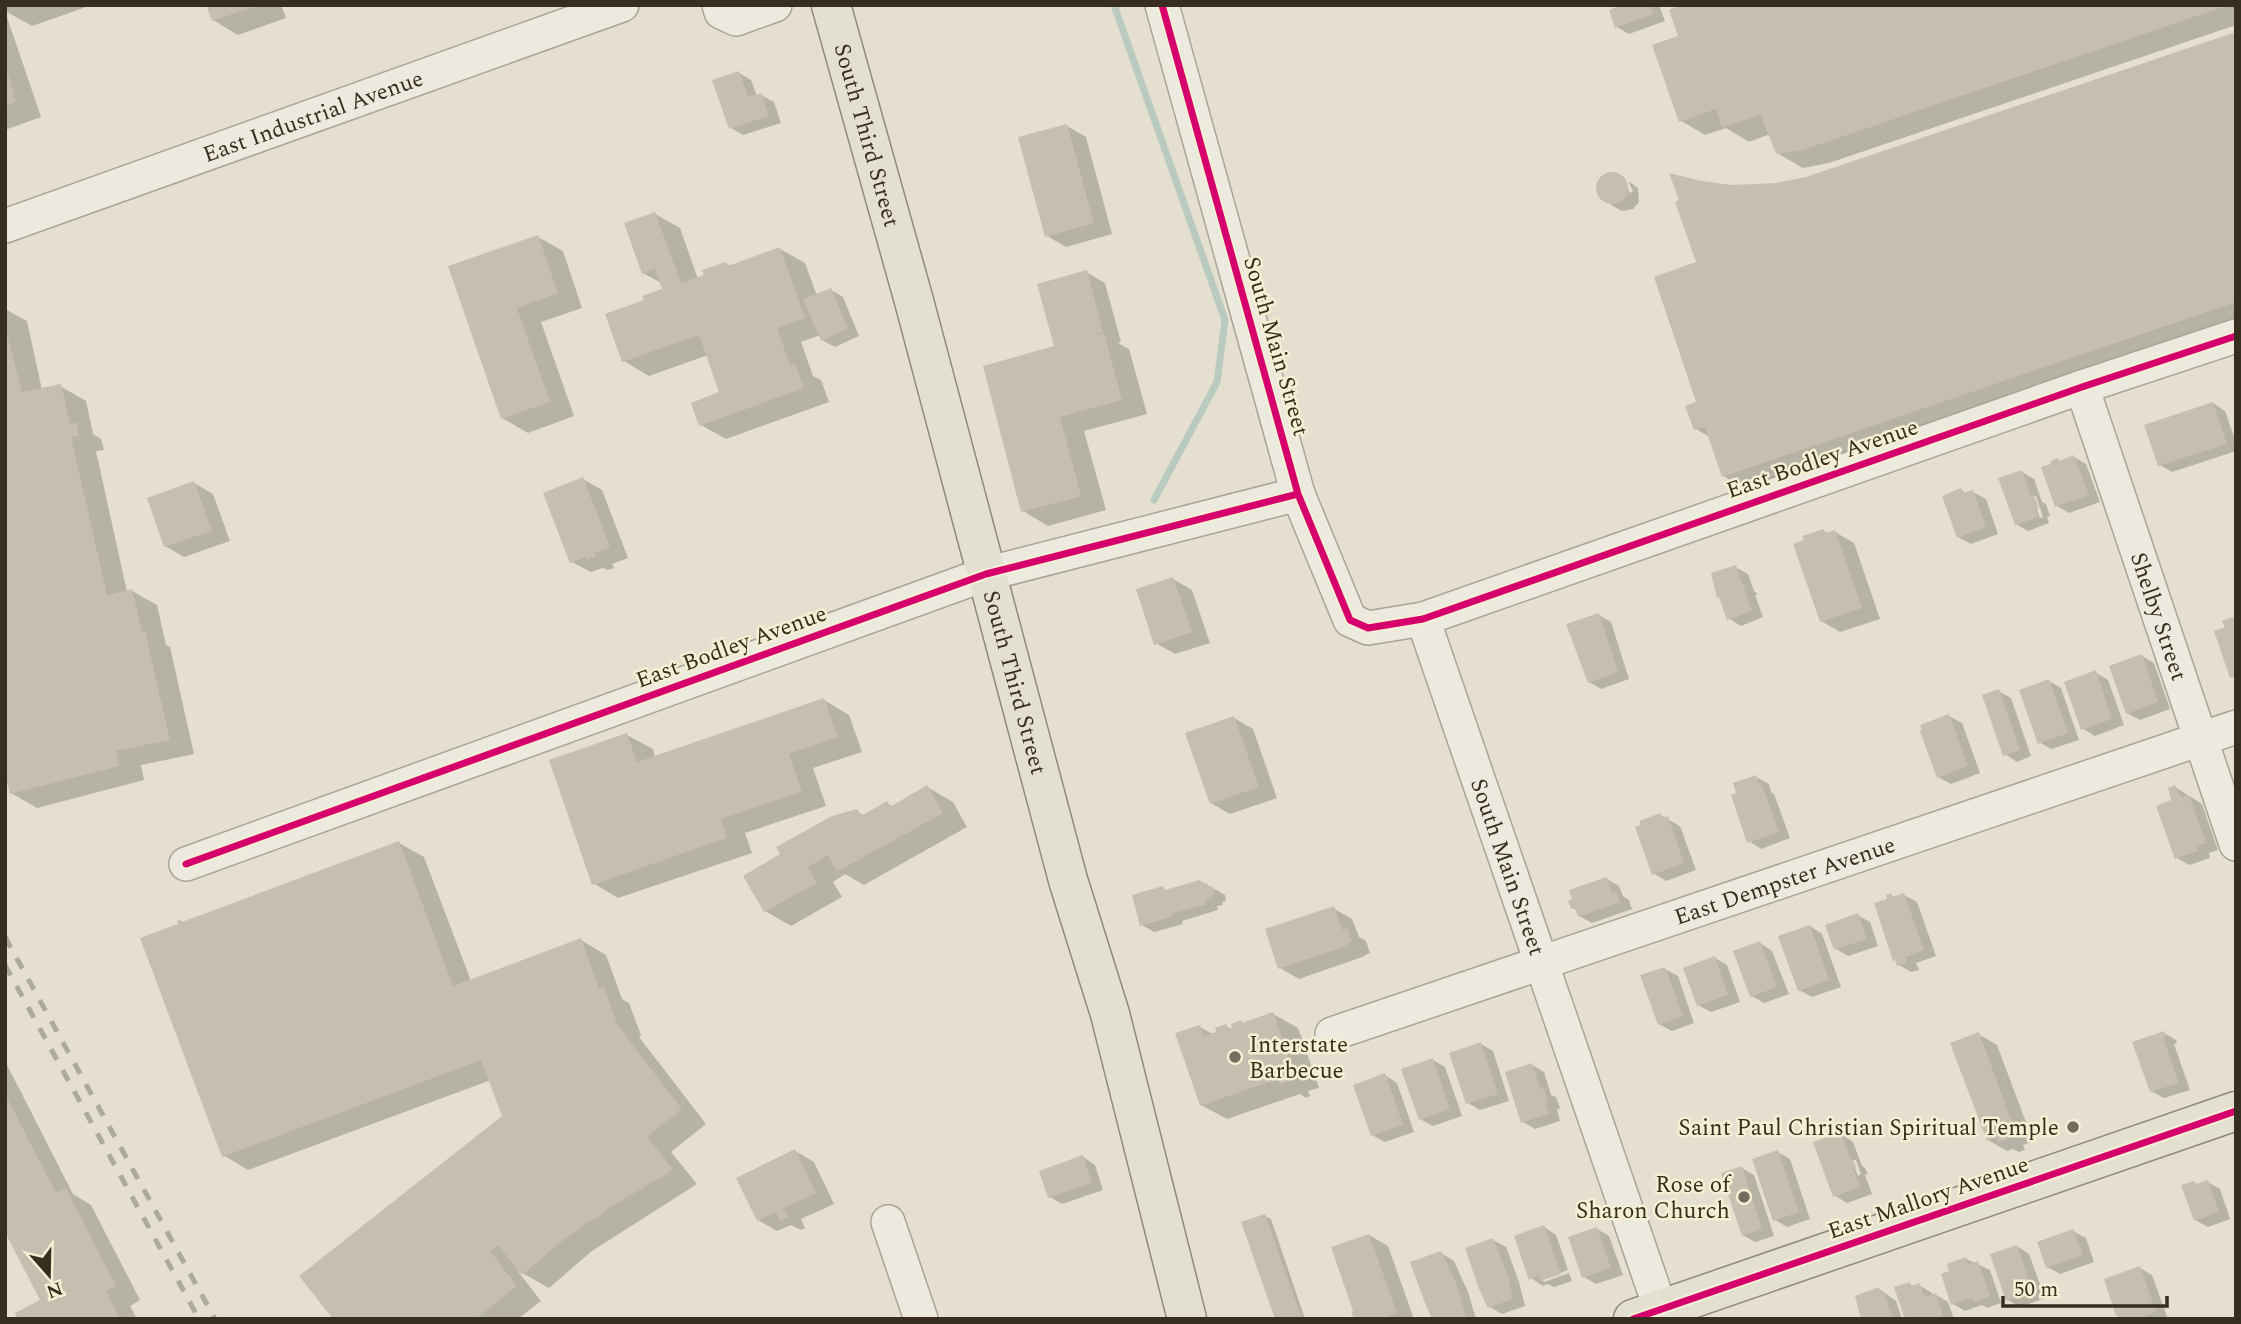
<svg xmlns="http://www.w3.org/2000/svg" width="2241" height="1324" viewBox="0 0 2241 1324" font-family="Spectral,serif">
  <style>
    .shadow { fill: #0003; fill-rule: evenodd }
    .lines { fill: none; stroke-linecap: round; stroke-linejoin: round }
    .stream { stroke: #b9cac1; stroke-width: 7 }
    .building { fill: #c8beaf }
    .minor-casing { stroke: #a9a497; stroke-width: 36 }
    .major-casing { stroke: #8f897e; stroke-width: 41 }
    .minor { stroke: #ece9df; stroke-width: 33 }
    .major { stroke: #e4e0d1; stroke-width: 38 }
    .rail { stroke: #aca99f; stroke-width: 5; stroke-dasharray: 12 12; stroke-linecap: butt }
    .cycleway-casing { stroke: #f5efd4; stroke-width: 11 }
    .cycleway { stroke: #d6006c; stroke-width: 7 }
    .poi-dot { fill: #746c5c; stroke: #f5efd4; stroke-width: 2.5 }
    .labels { text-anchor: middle; stroke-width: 5; stroke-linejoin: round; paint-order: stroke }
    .street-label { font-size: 23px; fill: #382e1f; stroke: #f5efd4 }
    .poi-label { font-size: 23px; fill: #382e1f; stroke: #f5efd4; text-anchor: end }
  </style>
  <rect width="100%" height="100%" fill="#e4dfce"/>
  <path class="shadow" d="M 5,5 L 92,5 L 32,26 L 5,11 Z
    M 202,5 L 281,5 L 286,18 L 238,35 L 213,20 L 209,7 Z
    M 1626,5 L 1659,5 L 1665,21 L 1629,34 L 1617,27 Z
    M 1683,5 L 2236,5 L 2236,25 L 1829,163 L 1803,168 L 1777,153 L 1770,134 L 1749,142 L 1726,128 L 1705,135 L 1680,120 L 1680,37 Z
    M 5,11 L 41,117 L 5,130 Z
    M 2236,33 L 2236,325 L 1749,491 L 1723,476 L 1710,437 L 1696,429 L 1699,403 L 1698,263 L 1701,182 L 1731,186 L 1777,184 L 1806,178 Z
    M 739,73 L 751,80 L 757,96 L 761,95 L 774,102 L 781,123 L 743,135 L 731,128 Z
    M 1067,126 L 1086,137 L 1112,234 L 1066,247 L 1047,236 Z
    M 1617,174 L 1626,179 L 1624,179 L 1630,193 L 1633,191 L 1628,181 L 1638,188 L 1639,202 L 1633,209 L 1622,211 L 1618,209 L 1605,201 L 1598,194 L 1598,184 L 1603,176 Z
    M 655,214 L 680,228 L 698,279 L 726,263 L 732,267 L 780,249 L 805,263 L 817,296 L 831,290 L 843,297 L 859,336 L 835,347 L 822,340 L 820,335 L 801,342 L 813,376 L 821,380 L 829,402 L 726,439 L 701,425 L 722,393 L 708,355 L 649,376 L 624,361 L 646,301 L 665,290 L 663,284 L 643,273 Z
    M 538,237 L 563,251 L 582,308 L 541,322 L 574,416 L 528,433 L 502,418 L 450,267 Z
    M 1086,272 L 1105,283 L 1121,342 L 1118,343 L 1129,349 L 1147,414 L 1084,431 L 1106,510 L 1048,526 L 1023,511 L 1060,347 Z
    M 5,309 L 27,321 L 42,390 L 60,386 L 86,401 L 93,434 L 101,439 L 104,450 L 96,451 L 127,592 L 132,591 L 157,605 L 166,645 L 170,647 L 194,754 L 141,765 L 144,780 L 37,808 L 11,793 L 5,767 Z
    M 2213,403 L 2225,411 L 2236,442 L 2236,451 L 2172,472 L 2160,465 Z
    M 2074,457 L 2086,464 L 2100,502 L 2069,513 L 2057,506 L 2053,465 L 2058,460 L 2061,462 Z
    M 2022,472 L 2034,479 L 2042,502 L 2046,504 L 2050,516 L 2047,517 L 2049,523 L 2028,531 L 2016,524 ZM 2032,496 L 2036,496 L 2043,517 L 2040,518 Z
    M 583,479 L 602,490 L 628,558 L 612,564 L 614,568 L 608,570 L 603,568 L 591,572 L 572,562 Z
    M 194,483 L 213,494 L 230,541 L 184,557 L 165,546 Z
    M 1961,490 L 1967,494 L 1973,492 L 1986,499 L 1998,534 L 1971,544 L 1958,537 Z
    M 1823,531 L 1829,534 L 1835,532 L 1854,543 L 1880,619 L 1840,632 L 1821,621 Z
    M 1735,567 L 1748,574 L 1754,591 L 1758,594 L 1755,595 L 1763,617 L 1741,626 L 1728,618 Z
    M 1173,579 L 1192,590 L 1210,643 L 1175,654 L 1156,643 Z
    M 1599,615 L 1611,622 L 1629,679 L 1601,689 L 1589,682 Z
    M 2142,656 L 2154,663 L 2170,709 L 2140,720 L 2127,713 Z
    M 2095,672 L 2108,680 L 2124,725 L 2095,736 L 2082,728 Z
    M 2049,681 L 2061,688 L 2079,740 L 2051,749 L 2039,742 Z
    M 1998,691 L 2011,698 L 2031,756 L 2017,762 L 2005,754 Z
    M 824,700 L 849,715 L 862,752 L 813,768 L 826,806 L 745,833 L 752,853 L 618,898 L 593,883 L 627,735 L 653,749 L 655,757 Z
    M 1949,716 L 1962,723 L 1980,773 L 1951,784 L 1938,777 Z
    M 1234,718 L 1253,729 L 1277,798 L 1230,814 L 1211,803 Z
    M 1756,777 L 1769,784 L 1771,792 L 1774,794 L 1790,838 L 1761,849 L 1749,841 Z
    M 927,787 L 953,802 L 967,827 L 864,885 L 845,874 L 833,882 L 842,897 L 791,926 L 765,911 L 856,811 L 864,816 L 887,803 L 893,807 Z
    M 2175,787 L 2202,804 L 2218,850 L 2209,853 L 2210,858 L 2189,865 L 2177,858 L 2174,801 Z
    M 1660,815 L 1680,826 L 1696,870 L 1666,881 L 1653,873 Z
    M 399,843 L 424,857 L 471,981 L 581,940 L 606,955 L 622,999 L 629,1003 L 641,1035 L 639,1037 L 706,1124 L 671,1152 L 697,1184 L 592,1251 L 549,1288 L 517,1270 L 541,1301 L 518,1319 L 336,1319 L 504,1116 L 491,1080 L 248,1170 L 223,1155 L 183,923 Z
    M 1607,879 L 1619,886 L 1623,896 L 1629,900 L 1632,909 L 1592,923 L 1579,916 L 1578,911 L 1572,908 Z
    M 1200,881 L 1225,895 L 1226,901 L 1222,902 L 1223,905 L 1217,906 L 1218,910 L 1182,921 L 1183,924 L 1154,932 L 1142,925 L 1163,888 L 1168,891 Z
    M 1891,895 L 1896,898 L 1904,895 L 1917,902 L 1936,956 L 1916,963 L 1919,970 L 1911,972 L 1899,965 L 1897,961 Z
    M 1333,908 L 1352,919 L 1359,937 L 1366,941 L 1370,953 L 1365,955 L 1365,956 L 1299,979 L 1280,968 Z
    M 1857,915 L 1870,922 L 1878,946 L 1848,956 L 1836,949 Z
    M 1810,926 L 1822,934 L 1841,987 L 1812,997 L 1799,990 Z
    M 1760,943 L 1772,951 L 1789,994 L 1764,1003 L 1752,996 Z
    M 1715,958 L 1727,965 L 1740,1002 L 1711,1012 L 1698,1005 Z
    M 1665,969 L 1678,976 L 1694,1023 L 1672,1031 L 1659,1024 Z
    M 1273,1014 L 1298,1028 L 1319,1088 L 1308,1091 L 1310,1096 L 1306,1098 L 1300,1094 L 1227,1119 L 1201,1105 L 1200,1027 L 1214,1035 L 1226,1026 L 1235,1031 L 1241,1022 L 1244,1024 Z
    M 2164,1033 L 2176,1040 L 2177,1043 L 2174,1044 L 2190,1090 L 2164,1098 L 2151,1091 Z
    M 1978,1034 L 1997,1045 L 2033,1141 L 2023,1145 L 2025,1150 L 2019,1152 L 2013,1149 L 2007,1151 L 1988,1140 Z
    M 1481,1044 L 1493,1051 L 1509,1101 L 1480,1110 L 1468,1103 Z
    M 1433,1060 L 1445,1067 L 1462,1116 L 1433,1126 L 1420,1119 Z
    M 5,1061 L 73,1194 L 91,1205 L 140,1300 L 130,1306 L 137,1319 L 19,1319 L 43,1301 L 5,1228 Z
    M 1532,1065 L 1544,1072 L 1551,1095 L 1556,1097 L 1560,1108 L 1557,1110 L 1560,1121 L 1535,1129 L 1523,1122 Z
    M 1385,1075 L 1397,1083 L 1414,1132 L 1385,1142 L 1372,1135 Z
    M 1841,1134 L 1853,1142 L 1862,1166 L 1865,1168 L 1868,1174 L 1865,1175 L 1872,1194 L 1847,1203 L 1834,1195 ZM 1852,1160 L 1856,1160 L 1861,1174 L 1858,1176 Z
    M 795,1151 L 814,1162 L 834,1204 L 801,1219 L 805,1228 L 801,1230 L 791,1225 L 777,1231 L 758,1220 Z
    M 1777,1152 L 1790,1159 L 1810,1219 L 1787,1227 L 1775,1220 Z
    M 1083,1157 L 1095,1165 L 1103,1190 L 1062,1204 L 1050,1197 Z
    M 1742,1168 L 1754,1175 L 1774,1236 L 1755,1242 L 1743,1235 Z
    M 2207,1182 L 2220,1189 L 2230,1219 L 2208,1227 L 2195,1220 L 2194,1183 L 2199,1185 Z
    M 1265,1216 L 1271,1219 L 1305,1319 L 1277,1319 Z
    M 1544,1227 L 1556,1235 L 1568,1270 L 1542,1279 L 1544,1282 L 1569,1273 L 1572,1281 L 1554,1287 L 1548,1284 L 1543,1286 L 1531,1278 Z
    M 1597,1229 L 1609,1236 L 1623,1275 L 1596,1284 L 1584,1277 Z
    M 2073,1231 L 2086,1238 L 2094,1262 L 2060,1274 L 2047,1267 Z
    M 1369,1235 L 1388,1246 L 1414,1319 L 1356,1319 Z
    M 1493,1240 L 1506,1247 L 1519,1282 L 1525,1306 L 1502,1314 L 1490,1307 Z
    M 2017,1246 L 2029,1254 L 2045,1298 L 2020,1307 L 2008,1300 Z
    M 1441,1253 L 1454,1261 L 1468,1292 L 1476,1319 L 1434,1319 Z
    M 1966,1259 L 1990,1270 L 2001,1303 L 1987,1308 L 1982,1305 L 1965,1311 L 1953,1304 L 1951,1272 Z
    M 2140,1268 L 2152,1275 L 2168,1319 L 2121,1319 L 2117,1315 Z
    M 1909,1284 L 1915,1287 L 1919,1285 L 1932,1293 L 1933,1296 L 1936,1295 L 1948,1302 L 1954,1319 L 1907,1319 Z
    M 1879,1289 L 1896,1301 L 1902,1319 L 1863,1319 Z"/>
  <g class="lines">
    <path class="stream" d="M 1114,5 L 1225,320 L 1217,382 L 1154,500"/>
  </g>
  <path class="building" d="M 206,5 L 257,5 L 257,6 L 212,21 Z
    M 1621,5 L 1650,5 L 1653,14 L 1615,28 L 1609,10 Z
    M 1681,5 L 2226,5 L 2226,6 L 1803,150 L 1776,154 L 1761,115 L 1722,128 L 1716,109 L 1679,122 L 1652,45 L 1678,36 L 1669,10 Z
    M 2236,32 L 2236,302 L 1722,477 L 1705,427 L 1694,430 L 1685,406 L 1696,402 L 1654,277 L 1696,262 L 1675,202 L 1679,200 L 1669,173 L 1702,181 L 1732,185 L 1776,183 L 1806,177 Z
    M 6,67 L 16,102 L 5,106 L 5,67 Z
    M 739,71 L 748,97 L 762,93 L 769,116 L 729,129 L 712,80 Z
    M 1067,124 L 1094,223 L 1045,237 L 1018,137 Z
    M1596 188a16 16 0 1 1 32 0a16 16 0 1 1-32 0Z
    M 655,212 L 681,283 L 704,275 L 702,270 L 726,262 L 728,266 L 780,247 L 805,318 L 777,328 L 790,365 L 795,364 L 804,388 L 699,426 L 691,403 L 719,392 L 699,335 L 622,362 L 605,314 L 644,300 L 642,296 L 662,289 L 655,269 L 642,274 L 624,223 Z
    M 538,235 L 558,293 L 517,308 L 550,402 L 501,419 L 448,266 Z
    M 1087,270 L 1103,332 L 1091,336 L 1104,333 L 1122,400 L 1060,417 L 1081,496 L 1021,512 L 983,366 L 1054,346 L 1037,284 Z
    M 831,288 L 848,329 L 821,341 L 803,299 Z
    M 5,326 L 22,392 L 61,384 L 70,424 L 76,422 L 79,436 L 71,437 L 107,595 L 132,589 L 142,632 L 145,631 L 170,740 L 116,751 L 120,766 L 10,794 L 5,774 Z
    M 2213,402 L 2227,444 L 2158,466 L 2144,425 Z
    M 2074,455 L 2089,495 L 2055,507 L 2041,467 L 2051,464 L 2050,461 L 2058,458 L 2059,461 Z
    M 2022,470 L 2031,496 L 2034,495 L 2039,509 L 2035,510 L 2038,517 L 2015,525 L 1998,478 Z
    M 583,477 L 610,547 L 594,553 L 596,557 L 587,560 L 586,557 L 570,563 L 543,493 Z
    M 194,481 L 212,531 L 164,547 L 147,498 Z
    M 1961,488 L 1963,493 L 1973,490 L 1986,527 L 1957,538 L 1942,496 Z
    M 1824,529 L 1825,533 L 1835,530 L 1862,608 L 1820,622 L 1793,544 L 1804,540 L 1802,536 Z
    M 1736,565 L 1742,584 L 1745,584 L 1746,587 L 1744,588 L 1752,611 L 1727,620 L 1719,597 L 1717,598 L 1711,573 Z
    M 1173,577 L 1192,632 L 1154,645 L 1136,589 Z
    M 1599,613 L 1618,672 L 1588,683 L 1566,624 Z
    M 2233,617 L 2236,624 L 2236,676 L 2230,678 L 2214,631 L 2225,627 L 2222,621 Z
    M 2142,654 L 2158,702 L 2126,714 L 2109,666 Z
    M 2096,670 L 2112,719 L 2081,730 L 2064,682 Z
    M 2049,679 L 2068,733 L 2038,744 L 2019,690 Z
    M 1999,689 L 2020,750 L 2003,756 L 1982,695 Z
    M 824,698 L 838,737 L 789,754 L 802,792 L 721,819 L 727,838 L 592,885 L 549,760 L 627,733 L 637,762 Z
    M 1949,714 L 1968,766 L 1937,778 L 1920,731 L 1922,730 L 1920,725 Z
    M 1234,716 L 1259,787 L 1210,804 L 1185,733 Z
    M 1756,775 L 1760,785 L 1762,785 L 1779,832 L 1747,843 L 1731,795 L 1736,793 L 1733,783 Z
    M 927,785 L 943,813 L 837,872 L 828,855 L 808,867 L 817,883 L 764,912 L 743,876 L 780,854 L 776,847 L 832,816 L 857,809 L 861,816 L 887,801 L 890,807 Z
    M 2175,785 L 2181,797 L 2189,795 L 2206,843 L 2197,846 L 2199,851 L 2175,859 L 2156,806 L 2171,800 L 2168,788 Z
    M 1661,813 L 1662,818 L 1668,816 L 1684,863 L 1652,875 L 1635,827 L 1641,825 L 1639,821 Z
    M 399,841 L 453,986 L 581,938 L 599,989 L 604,987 L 616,1021 L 615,1022 L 682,1109 L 647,1137 L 673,1169 L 670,1172 L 609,1208 L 596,1219 L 595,1218 L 567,1237 L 522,1275 L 498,1245 L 490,1251 L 517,1286 L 475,1319 L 333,1319 L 299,1276 L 502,1116 L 481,1060 L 222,1157 L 140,938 L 178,924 L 177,921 L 181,920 L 182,922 Z
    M 1607,877 L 1612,892 L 1616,891 L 1620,902 L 1578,917 L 1575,907 L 1571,909 L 1568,901 L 1572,899 L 1569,890 Z
    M 1200,880 L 1202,884 L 1207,883 L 1209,887 L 1212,886 L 1215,894 L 1211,895 L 1212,898 L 1205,900 L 1207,904 L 1171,914 L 1171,917 L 1140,926 L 1132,895 L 1163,886 L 1165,890 Z
    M 1891,893 L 1892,897 L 1904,893 L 1924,950 L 1905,957 L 1907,963 L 1897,966 L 1895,960 L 1893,961 L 1874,903 L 1887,899 L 1886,895 Z
    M 1334,906 L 1342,930 L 1347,928 L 1352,942 L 1347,944 L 1347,946 L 1278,969 L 1265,929 Z
    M 1858,913 L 1867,939 L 1834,950 L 1825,925 Z
    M 1810,925 L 1829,980 L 1798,991 L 1778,936 Z
    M 1760,941 L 1777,987 L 1750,997 L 1733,951 Z
    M 1715,956 L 1728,995 L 1697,1006 L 1683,968 Z
    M 1665,967 L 1683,1016 L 1658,1025 L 1640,975 Z
    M 1273,1012 L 1294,1073 L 1284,1077 L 1286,1082 L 1280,1084 L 1278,1079 L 1200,1106 L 1175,1033 L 1200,1025 L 1204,1036 L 1216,1032 L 1215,1028 L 1226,1024 L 1228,1029 L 1232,1028 L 1231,1024 L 1241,1020 L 1242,1023 Z
    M 2164,1031 L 2166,1036 L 2163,1037 L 2179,1083 L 2150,1092 L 2132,1042 Z
    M 1979,1032 L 2015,1131 L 2005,1134 L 2007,1139 L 1998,1142 L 1997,1137 L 1987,1141 L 1950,1043 Z
    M 1481,1042 L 1498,1094 L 1466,1104 L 1449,1053 Z
    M 1433,1058 L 1450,1109 L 1419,1120 L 1401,1069 Z
    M 1532,1063 L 1541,1090 L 1544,1088 L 1548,1102 L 1545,1103 L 1549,1114 L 1521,1123 L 1505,1072 Z
    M 1385,1073 L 1403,1125 L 1371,1136 L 1353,1085 Z
    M 5,1094 L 56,1193 L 66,1188 L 116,1286 L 106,1291 L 120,1319 L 17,1319 L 15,1313 L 40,1300 L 5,1232 Z
    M 1841,1132 L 1851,1160 L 1853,1159 L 1856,1167 L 1853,1168 L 1860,1187 L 1833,1197 L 1813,1142 Z
    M 795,1149 L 816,1193 L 783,1209 L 788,1217 L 780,1221 L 776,1212 L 757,1221 L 736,1178 Z
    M 1778,1150 L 1799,1212 L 1773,1221 L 1752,1159 Z
    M 1083,1155 L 1092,1183 L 1048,1198 L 1039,1171 Z
    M 1742,1166 L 1762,1229 L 1742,1236 L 1721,1173 Z
    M 2208,1180 L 2219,1212 L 2194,1221 L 2181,1185 L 2194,1181 L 2196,1184 Z
    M 1265,1214 L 1302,1319 L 1275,1319 L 1241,1222 Z
    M 1544,1225 L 1561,1274 L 1540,1281 L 1539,1276 L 1529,1280 L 1514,1236 Z
    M 1597,1227 L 1611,1268 L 1582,1278 L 1568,1237 Z
    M 2073,1229 L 2083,1255 L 2046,1268 L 2037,1242 Z
    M 1369,1234 L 1397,1313 L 1382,1319 L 1354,1319 L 1351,1312 L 1353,1311 L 1331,1247 Z
    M 1493,1238 L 1509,1279 L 1513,1299 L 1488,1308 L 1479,1289 L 1465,1248 Z
    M 2017,1245 L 2033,1292 L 2006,1301 L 1990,1254 Z
    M 1441,1251 L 1456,1283 L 1467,1319 L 1432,1319 L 1425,1303 L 1410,1262 Z
    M 1966,1257 L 1968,1264 L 1978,1261 L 1990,1296 L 1974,1302 L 1972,1298 L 1951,1305 L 1941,1274 L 1949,1271 L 1947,1264 Z
    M 2140,1266 L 2156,1312 L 2137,1319 L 2119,1319 L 2118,1315 L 2116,1316 L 2104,1279 Z
    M 1910,1282 L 1911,1286 L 1919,1283 L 1925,1297 L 1936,1293 L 1943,1315 L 1933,1319 L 1905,1319 L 1894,1287 Z
    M 1879,1287 L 1881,1293 L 1884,1292 L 1893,1319 L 1861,1319 L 1855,1296 Z"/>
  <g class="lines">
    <defs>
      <g id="minor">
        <path d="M 719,5 L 721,12 L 736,19 L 775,5"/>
        <path d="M 1162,5 L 1298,494 L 1350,620 L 1368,628 L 1423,619 L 2082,387 L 2236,336"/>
        <path id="s1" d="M 5,226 L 622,5"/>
        <path id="s2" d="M 2082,387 L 2236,844"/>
        <path id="s3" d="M 1423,619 L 1664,1319"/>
        <path d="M 186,864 L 986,574 L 1298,494"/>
        <path id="s4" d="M 1332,1034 L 2236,727"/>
        <path d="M 888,1222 L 921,1319"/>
      </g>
      <g id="major">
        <path id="s5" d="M 831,5 L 914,301 L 1068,880 L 1110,1014 L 1187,1319"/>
        <path d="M 1633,1319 L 2236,1111"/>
      </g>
    </defs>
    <use href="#minor" class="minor-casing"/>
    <use href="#major" class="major-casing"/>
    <use href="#minor" class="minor"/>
    <use href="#major" class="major"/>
    <path class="rail" d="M 5,937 L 215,1319
      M 5,965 L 199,1319"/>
    <defs>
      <path id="cycleway" d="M 1162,5 L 1298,494 L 1350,620 L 1368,628 L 1423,619 L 2082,387 L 2236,336
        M 186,864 L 986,574 L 1298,494
        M 1633,1319 L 2236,1111"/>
    </defs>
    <use href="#cycleway" class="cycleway-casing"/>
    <use href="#cycleway" class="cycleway"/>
  </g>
  <g class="poi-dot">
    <circle cx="1235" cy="1057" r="7"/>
    <circle cx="2073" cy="1127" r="7"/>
    <circle cx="1744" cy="1197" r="7"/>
  </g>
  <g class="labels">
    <g class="street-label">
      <text dy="8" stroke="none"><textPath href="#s1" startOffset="327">East Industrial Avenue</textPath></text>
      <text dy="8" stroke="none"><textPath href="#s5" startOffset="135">South Third Street</textPath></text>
      <text transform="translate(1277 346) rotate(74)" y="8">South Main Street</text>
      <text transform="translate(1822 458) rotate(-19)" y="8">East Bodley Avenue</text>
      <text dy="8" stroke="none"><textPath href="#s2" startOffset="242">Shelby Street</textPath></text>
      <text transform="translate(731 646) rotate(-20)" y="8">East Bodley Avenue</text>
      <text dy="8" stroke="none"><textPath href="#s5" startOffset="702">South Third Street</textPath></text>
      <text dy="8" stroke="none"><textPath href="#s3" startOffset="262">South Main Street</textPath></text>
      <text dy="8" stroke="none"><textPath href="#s4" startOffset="478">East Dempster Avenue</textPath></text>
      <text transform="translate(1928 1197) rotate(-19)" y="8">East Mallory Avenue</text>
    </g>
    <g class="poi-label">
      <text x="1249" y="1052" text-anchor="start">Interstate<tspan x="1249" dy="26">Barbecue</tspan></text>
      <text x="2059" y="1135">Saint Paul Christian Spiritual Temple</text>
      <text x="1730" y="1192">Rose of<tspan x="1730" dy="26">Sharon Church</tspan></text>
    </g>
  </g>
  <rect width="2241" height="1324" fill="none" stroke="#382e1f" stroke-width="14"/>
  <g transform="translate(49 1275) rotate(160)" stroke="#f5efd4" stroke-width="5" paint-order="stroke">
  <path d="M0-5L12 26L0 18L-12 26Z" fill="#382e1f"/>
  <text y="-10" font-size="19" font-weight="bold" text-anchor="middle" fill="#382e1f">N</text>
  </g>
  <path d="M2003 1296v10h164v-10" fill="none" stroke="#382e1f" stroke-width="3.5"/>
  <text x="2014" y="1296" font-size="21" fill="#382e1f" stroke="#f5efd4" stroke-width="5" paint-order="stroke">50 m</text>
</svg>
